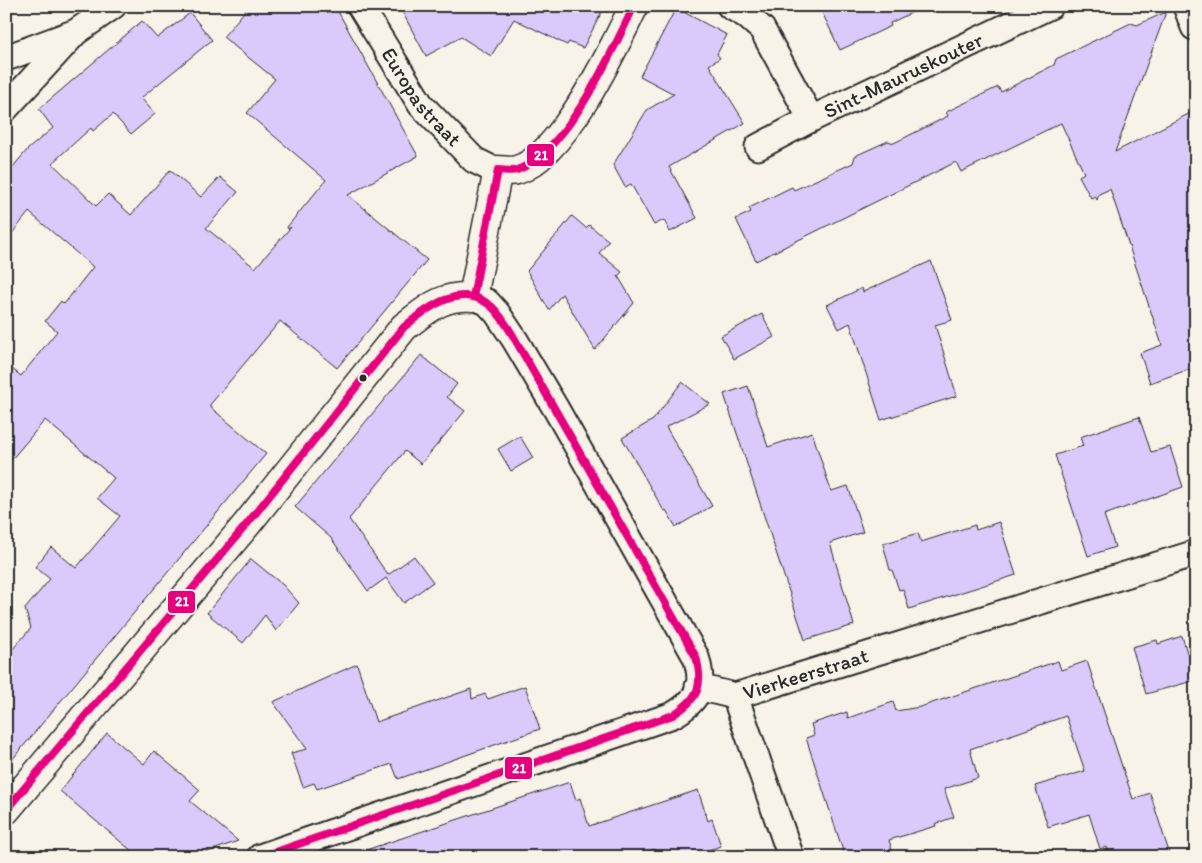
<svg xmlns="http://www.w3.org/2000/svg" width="1202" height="863" viewBox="0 0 1202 863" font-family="Itim,sans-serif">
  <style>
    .building { fill: #dacafc; stroke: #2b2b2b }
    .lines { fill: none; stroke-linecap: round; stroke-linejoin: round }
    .street-casing { stroke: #2b2b2b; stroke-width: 29 }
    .secondary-casing { stroke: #2b2b2b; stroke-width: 31 }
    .street { stroke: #f7f3e8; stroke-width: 25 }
    .secondary { stroke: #f7f3e8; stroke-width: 28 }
    .bus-1-casing { stroke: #f7f3e8; stroke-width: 11 }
    .bus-1 { stroke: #e6007e; stroke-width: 8 }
    .bus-dot { fill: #2b2b2b; stroke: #f7f3e8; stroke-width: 2 }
    .labels { text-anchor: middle; stroke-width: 5; stroke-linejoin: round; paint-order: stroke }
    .street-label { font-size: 21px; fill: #2b2b2b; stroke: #f7f3e8 }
    .line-badge { stroke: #f7f3e8; stroke-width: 2 }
    .badge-label { font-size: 14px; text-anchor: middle; font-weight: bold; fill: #fff }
  </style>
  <rect width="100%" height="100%" fill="#f7f3e8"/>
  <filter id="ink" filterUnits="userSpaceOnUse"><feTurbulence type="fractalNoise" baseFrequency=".02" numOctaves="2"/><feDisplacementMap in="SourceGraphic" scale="10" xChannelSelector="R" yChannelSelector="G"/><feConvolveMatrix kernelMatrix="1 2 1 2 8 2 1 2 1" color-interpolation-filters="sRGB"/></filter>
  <g filter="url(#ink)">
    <path class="building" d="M 249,6 L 335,6 L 418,156 L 348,195 L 427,260 L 337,368 L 280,321 L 209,406 L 266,454 L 6,767 L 6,657 L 31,628 L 25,609 L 50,579 L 35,567 L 51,547 L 76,568 L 120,516 L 97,498 L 114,478 L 45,420 L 6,466 L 6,364 L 21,376 L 57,331 L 45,321 L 61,301 L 64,304 L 93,267 L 29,212 L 6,241 L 6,175 L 28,149 L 53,128 L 39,109 L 142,21 L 157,38 L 190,13 L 212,40 L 141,98 L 155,114 L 131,134 L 113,114 L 93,131 L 91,128 L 52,163 L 96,206 L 108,194 L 131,215 L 170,170 L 201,197 L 220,177 L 238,192 L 206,228 L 255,268 L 291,227 L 288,229 L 287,227 L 326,180 L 247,113 L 275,79 L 223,37 Z
      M 399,6 L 605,6 L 583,48 L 569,42 L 567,45 L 514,19 L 491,56 L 461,37 L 426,56 Z
      M 819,6 L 926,6 L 890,23 L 891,26 L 840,50 Z
      M 676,8 L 727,35 L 717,54 L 720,58 L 709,65 L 745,123 L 669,167 L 697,218 L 670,232 L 664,220 L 654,225 L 631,184 L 625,187 L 613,165 L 647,110 L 674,94 L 640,76 Z
      M 1166,12 L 1115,152 L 1196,110 L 1196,367 L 1150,383 L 1140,353 L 1162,345 L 1110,189 L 1099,194 L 1097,200 L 1095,196 L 1091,198 L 1079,176 L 1084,173 L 1061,123 L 961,172 L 956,162 L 756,261 L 736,219 L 751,212 L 749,208 L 792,187 L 794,190 L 853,163 L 855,156 L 888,141 L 894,143 L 948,116 L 946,112 L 998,87 L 1001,92 L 1054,65 L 1056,59 L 1131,23 L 1137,25 Z
      M 572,216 L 586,228 L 589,225 L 609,241 L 599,253 L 622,272 L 618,276 L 634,303 L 595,350 L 562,294 L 549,310 L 527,271 Z
      M 931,261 L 952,320 L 935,325 L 957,396 L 881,420 L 850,323 L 839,329 L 827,305 L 862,288 L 863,292 Z
      M 762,314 L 774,337 L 734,359 L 721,336 Z
      M 421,355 L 457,384 L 447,397 L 465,411 L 421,464 L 405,451 L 349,519 L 388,575 L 414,556 L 433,582 L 404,603 L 386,578 L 368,591 L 331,538 L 295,507 Z
      M 682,382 L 710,404 L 666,427 L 712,506 L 676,527 L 666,510 L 664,511 L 622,438 L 653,420 Z
      M 748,386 L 768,447 L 812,432 L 831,491 L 848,486 L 863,532 L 830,543 L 854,625 L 805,640 L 724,394 Z
      M 1139,417 L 1151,452 L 1170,447 L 1183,487 L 1104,515 L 1115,547 L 1088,556 L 1055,455 L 1083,446 L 1080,437 Z
      M 520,436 L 533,458 L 511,471 L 498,449 Z
      M 999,522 L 1016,575 L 909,609 L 903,589 L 899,590 L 892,570 L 890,570 L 883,544 L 918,533 L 921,542 L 975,525 L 976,530 Z
      M 251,559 L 283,585 L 299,603 L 276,631 L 265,615 L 243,643 L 207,613 Z
      M 1182,636 L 1188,656 L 1196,653 L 1196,680 L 1146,694 L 1132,647 L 1157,640 L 1158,644 Z
      M 1058,661 L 1061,670 L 1087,661 L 1133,799 L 1150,793 L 1169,852 L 1154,857 L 1110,857 L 1107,847 L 1100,849 L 1089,814 L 1048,827 L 1035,786 L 1085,771 L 1066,716 L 970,749 L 978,778 L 944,789 L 954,817 L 935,824 L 936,826 L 889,840 L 894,857 L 845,857 L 806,738 L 814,735 L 811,724 L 847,712 L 848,718 L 893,702 L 896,711 L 920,707 Z
      M 357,664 L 376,722 L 471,689 L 472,699 L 485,694 L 488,699 L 525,686 L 540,729 L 398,779 L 392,764 L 317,789 L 314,783 L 303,787 L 291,753 L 307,749 L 273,702 Z
      M 107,733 L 144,764 L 154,751 L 200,790 L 190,801 L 238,841 L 194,857 L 139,857 L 60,791 Z
      M 570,782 L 576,800 L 580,798 L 589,826 L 698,790 L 708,821 L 712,819 L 721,846 L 687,857 L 657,857 L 654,849 L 634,856 L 633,853 L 620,857 L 360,857 L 360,852 Z"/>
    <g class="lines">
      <defs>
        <g id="street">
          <path id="s1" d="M 360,6 L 421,105 L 474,160 L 490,168 L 498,170"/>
          <path d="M 730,6 L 746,15 L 762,29 L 811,119"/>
          <path d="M 1186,6 L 1194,27"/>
          <path d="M 6,58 L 76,32 L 113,6"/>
          <path d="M 6,108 L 73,35"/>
          <path id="s2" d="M 758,147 L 811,119 L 1050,6"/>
          <path id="s3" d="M 698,687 L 735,696 L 1196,553"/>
          <path d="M 735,696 L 791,857"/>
          <path d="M 260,857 L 673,715 C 699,700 705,686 696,657 L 556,409 L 515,340 L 497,313 L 487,302 L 473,297"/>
        </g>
        <path id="secondary" d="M 6,810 L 247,524 L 404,327 C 428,309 441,295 473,297 L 498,170 C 504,170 511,172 517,170 C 563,156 614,48 634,6"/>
      </defs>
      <use href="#street" class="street-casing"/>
      <use href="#secondary" class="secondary-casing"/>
      <use href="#street" class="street"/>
      <use href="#secondary" class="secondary"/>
      <defs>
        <path id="bus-1" d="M 473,297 L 498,170 C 504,170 511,172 517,170 C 567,152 612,52 634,6
          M 6,810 L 247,524 L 404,327 C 427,308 461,281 491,306 C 500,314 506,324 512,334 L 696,657 C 704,686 698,699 673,715 L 261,857"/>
      </defs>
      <use href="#bus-1" class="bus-1-casing"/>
      <use href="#bus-1" class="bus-1"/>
    </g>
  </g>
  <circle class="bus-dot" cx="363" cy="378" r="4.5"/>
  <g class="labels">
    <g class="street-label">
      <text dy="7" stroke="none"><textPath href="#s2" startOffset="162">Sint-Mauruskouter</textPath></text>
      <text dy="7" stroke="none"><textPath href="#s1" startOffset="110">Europastraat</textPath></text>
      <text dy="7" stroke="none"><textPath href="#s3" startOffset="112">Vierkeerstraat</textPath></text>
    </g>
  </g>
  <g class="line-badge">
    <rect x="526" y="143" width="29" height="24" rx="5" fill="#e6007e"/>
    <rect x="167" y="590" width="29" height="24" rx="5" fill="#e6007e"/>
    <rect x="504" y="756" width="29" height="24" rx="5" fill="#e6007e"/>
  </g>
  <g class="badge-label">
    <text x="541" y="160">21</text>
    <text x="182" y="606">21</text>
    <text x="519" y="773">21</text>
  </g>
  <rect width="1202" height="863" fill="none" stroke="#f7f3e8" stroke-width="25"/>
  <rect x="12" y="12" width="1177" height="838" fill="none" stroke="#2b2b2b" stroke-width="2" filter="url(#ink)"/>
</svg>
